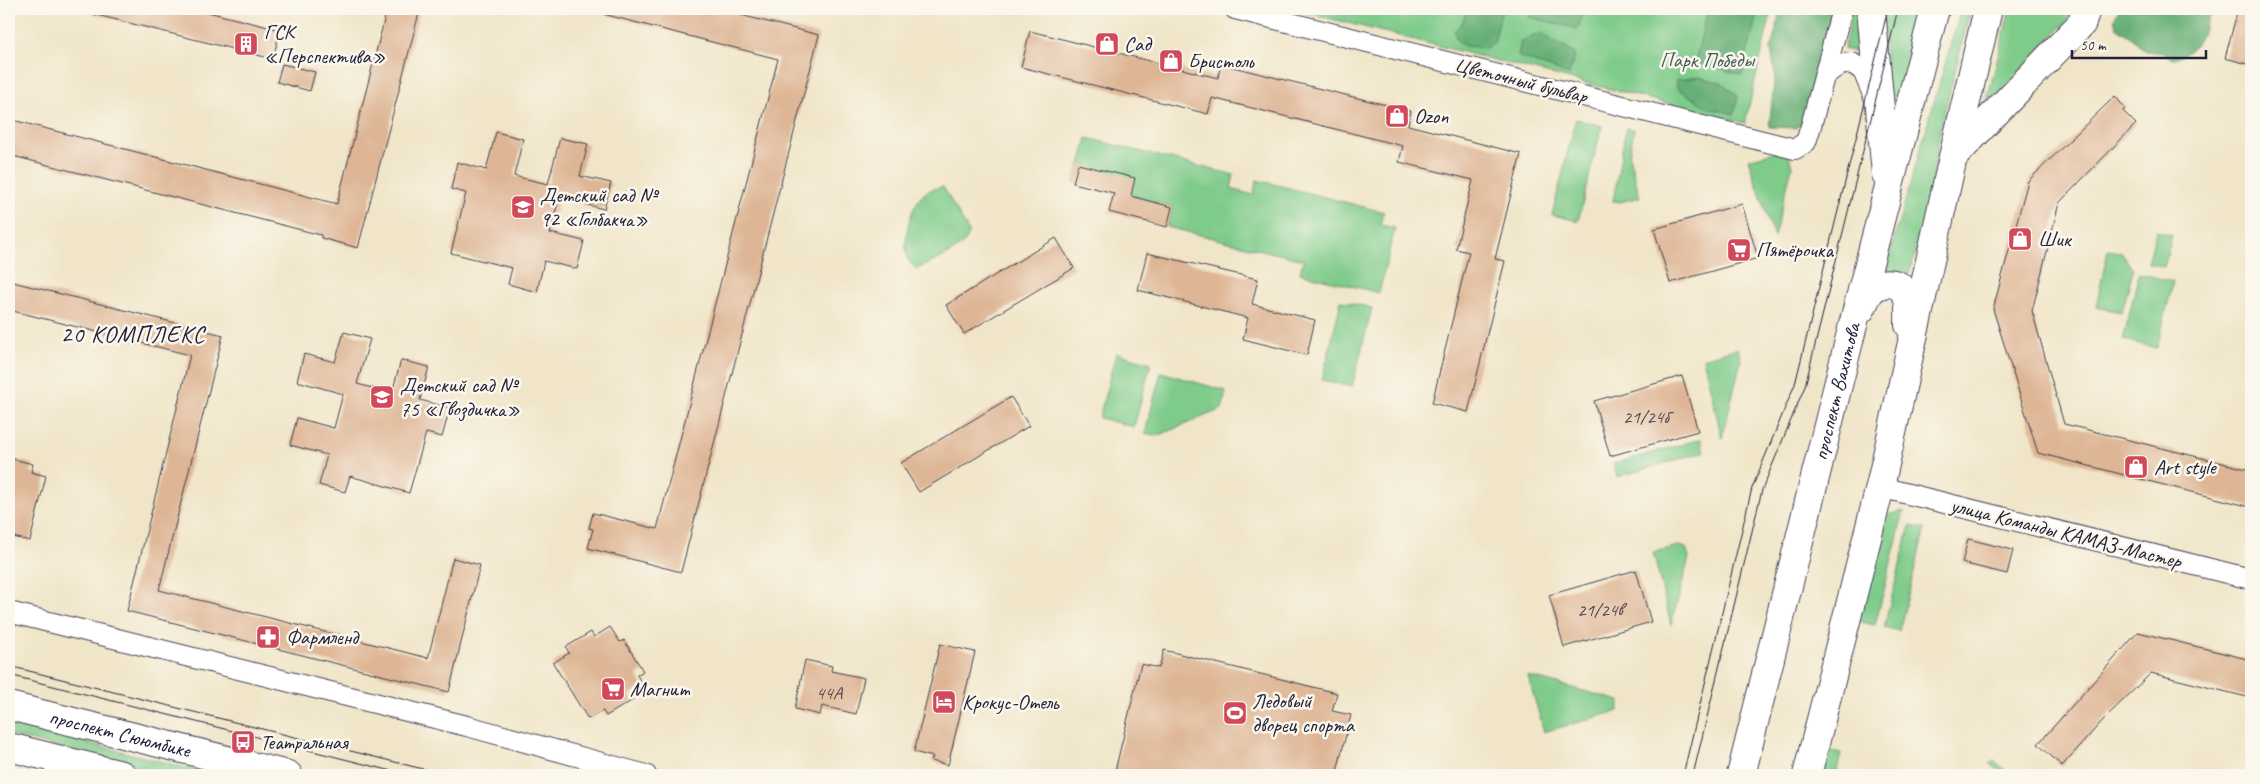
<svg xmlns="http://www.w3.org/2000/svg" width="2260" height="784" viewBox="0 0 2260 784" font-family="Caveat,sans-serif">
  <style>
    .green { fill: #7ecb8a; stroke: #507662 }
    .forest { fill: #66af76; stroke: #446858 }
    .building { fill: #deb695 }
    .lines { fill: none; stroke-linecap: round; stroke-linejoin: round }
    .street-casing { stroke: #413f50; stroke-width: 22 }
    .secondary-casing { stroke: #413f50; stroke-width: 30 }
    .street { stroke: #fff; stroke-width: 20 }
    .secondary { stroke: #fff; stroke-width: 28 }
    .tram { stroke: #22223b; stroke-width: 1 }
    .labels { text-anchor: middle; stroke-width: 5; stroke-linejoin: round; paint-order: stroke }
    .number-label { font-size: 19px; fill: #514752 }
    .poi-label { font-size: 21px; fill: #22223b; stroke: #fbf7ec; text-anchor: start }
    .park-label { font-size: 21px; fill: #425d57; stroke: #fbf7ec }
    .street-label { font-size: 21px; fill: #22223b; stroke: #fbf7ec }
    .quarter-label { font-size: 24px; letter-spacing: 1px; fill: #22223b; stroke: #fbf7ec }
  </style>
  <rect width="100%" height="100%" fill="#fbf7ec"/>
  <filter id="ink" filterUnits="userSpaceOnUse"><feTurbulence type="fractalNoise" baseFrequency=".02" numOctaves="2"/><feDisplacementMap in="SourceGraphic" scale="10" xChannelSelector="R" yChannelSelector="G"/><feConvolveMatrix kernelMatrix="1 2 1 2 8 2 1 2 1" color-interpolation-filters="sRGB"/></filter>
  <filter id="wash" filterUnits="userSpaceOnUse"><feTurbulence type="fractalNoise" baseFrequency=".0096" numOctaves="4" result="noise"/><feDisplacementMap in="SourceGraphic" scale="20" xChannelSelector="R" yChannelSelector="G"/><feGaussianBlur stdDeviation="1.12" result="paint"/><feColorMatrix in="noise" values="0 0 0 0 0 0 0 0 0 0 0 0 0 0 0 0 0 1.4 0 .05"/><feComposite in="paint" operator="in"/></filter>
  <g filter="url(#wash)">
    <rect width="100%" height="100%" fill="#f0e5c8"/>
    <path class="green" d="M 1292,9 L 1772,9 L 1745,123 Z
      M 1852,9 L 1861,9 L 1865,55 L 1844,49 Z
      M 1882,9 L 1921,9 L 1890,128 Z
      M 1961,9 L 1971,9 L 1941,125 L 1926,220 L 1907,280 L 1884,274 Z
      M 2010,9 L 2076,11 L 1985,108 Z
      M 1576,119 L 1602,126 L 1578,221 L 1552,215 Z
      M 1626,128 L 1634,129 L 1629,156 L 1640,197 L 1620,202 L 1613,201 Z
      M 1087,138 L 1234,175 L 1231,189 L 1253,195 L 1257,180 L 1384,212 L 1380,225 L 1395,228 L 1379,293 L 1300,273 L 1303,260 L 1167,227 L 1172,207 L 1131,196 L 1080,165 Z
      M 1774,152 L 1789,155 L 1792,167 L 1774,237 L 1748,159 Z
      M 943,187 L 969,232 C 968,249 931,262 917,269 C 913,266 909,262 907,257 C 903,239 910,205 925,193 C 930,189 937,188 943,187 Z
      M 2156,231 L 2172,235 L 2164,267 L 2148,263 Z
      M 2108,250 L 2121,252 L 2133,270 L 2122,312 L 2096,307 Z
      M 2139,273 L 2173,282 L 2157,348 L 2123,340 Z
      M 1341,301 L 1372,308 L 1352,387 L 1322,380 Z
      M 1738,348 L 1741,361 L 1722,438 L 1703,358 Z
      M 1116,353 L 1151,363 L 1134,427 L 1099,418 Z
      M 1161,372 L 1226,391 L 1222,409 L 1157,436 L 1145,433 Z
      M 1701,439 L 1704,452 L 1617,477 L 1613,464 Z
      M 1904,511 L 1875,625 L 1857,621 L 1887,515 Z
      M 1910,526 L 1925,529 L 1899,631 L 1884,627 Z
      M 1679,546 L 1686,548 L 1689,558 L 1671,625 L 1653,552 Z
      M 1528,676 L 1620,701 L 1618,711 L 1544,732 Z
      M 9,723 L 215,775 L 168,775 L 9,735 Z
      M 1829,750 L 1841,753 L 1836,775 L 1823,775 Z
      M 1994,760 L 2010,775 L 2002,775 L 1990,763 Z"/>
    <path class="forest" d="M 1468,9 L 1502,9 L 1494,43 L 1486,48 L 1465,46 L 1458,42 L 1454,31 L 1461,25 Z
      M 1531,9 L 1584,9 L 1578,29 L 1529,17 Z
      M 1708,9 L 1758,9 L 1742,75 L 1695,62 Z
      M 1781,9 L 1833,9 L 1806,121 L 1795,128 L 1769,127 L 1775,74 L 1771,49 Z
      M 2119,9 L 2213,9 C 2200,33 2201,51 2172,59 L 2164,53 L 2145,51 L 2132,38 L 2116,27 L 2114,19 Z
      M 1541,33 L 1575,54 L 1569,75 L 1518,56 L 1521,41 Z
      M 1699,77 L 1722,83 L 1738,96 L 1734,114 L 1709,108 L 1677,88 L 1676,80 Z"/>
    <g id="blocks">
      <path class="building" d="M 94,9 L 196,9 L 280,30 L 273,59 L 93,14 Z
        M 387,9 L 420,9 L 358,248 L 321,238 L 321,235 L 9,155 L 9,119 L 337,204 Z
        M 604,9 L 717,9 L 819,35 L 681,572 L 588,548 L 593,529 L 589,528 L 593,513 L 657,529 L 778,59 L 603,14 Z
        M 2238,9 L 2251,9 L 2251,65 L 2225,58 Z
        M 1030,31 L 1218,78 L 1221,64 L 1345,95 L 1411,111 L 1408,125 L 1521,154 L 1495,259 L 1505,261 L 1468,412 L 1432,403 L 1469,252 L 1456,249 L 1473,180 L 1399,162 L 1403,146 L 1371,138 L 1212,98 L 1208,114 L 1021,67 Z
        M 282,64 L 315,72 L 310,91 L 277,82 Z
        M 2115,96 L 2125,108 L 2123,111 L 2136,124 L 2059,203 L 2032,311 L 2064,424 L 2251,470 L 2251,507 L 2038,453 L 1993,309 L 2028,181 Z
        M 496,132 L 523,139 L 514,176 L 548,184 L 560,138 L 588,144 L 580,176 L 611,183 L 604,209 L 559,198 L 550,233 L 584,241 L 577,269 L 544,261 L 537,292 L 508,284 L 512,268 L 451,253 L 466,193 L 451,189 L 457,162 L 486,170 Z
        M 1078,164 L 1135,178 L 1131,196 L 1172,207 L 1167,227 L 1109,212 L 1114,193 L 1073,183 Z
        M 1742,204 L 1758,258 L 1670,283 L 1654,229 Z
        M 1056,238 L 1074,268 L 964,334 L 946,305 Z
        M 1147,253 L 1258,279 L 1252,304 L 1315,320 L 1307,355 L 1243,339 L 1248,318 L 1138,290 Z
        M 9,281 L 223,335 L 159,590 L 428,658 L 453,558 L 480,565 L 449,692 L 127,611 L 190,355 L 9,310 Z
        M 344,332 L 370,339 L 357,384 L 392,393 L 401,360 L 429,367 L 420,400 L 450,408 L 442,437 L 426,433 L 409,493 L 350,476 L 345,492 L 319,485 L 327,455 L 290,445 L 297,418 L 334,428 L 343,394 L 297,381 L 304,354 L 335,362 Z
        M 1682,376 L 1698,431 L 1610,456 L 1594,401 Z
        M 1011,397 L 1029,426 L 919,492 L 901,463 Z
        M 9,458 L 33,464 L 31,472 L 46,476 L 30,541 L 9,536 Z
        M 1968,539 L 2013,550 L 2007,574 L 1962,563 Z
        M 1636,570 L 1651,622 L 1564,647 L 1549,595 Z
        M 610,627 L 620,642 L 624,640 L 643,671 L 637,675 L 643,686 L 630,695 L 633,700 L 606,716 L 603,711 L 588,719 L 553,663 L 569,653 L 566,647 L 591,632 L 594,637 Z
        M 2138,632 L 2251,660 L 2251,698 L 2151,673 L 2105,718 L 2062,766 L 2038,744 Z
        M 940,644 L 975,652 L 948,765 L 931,761 L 933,757 L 914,752 Z
        M 1164,650 L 1337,693 L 1332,711 L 1351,715 L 1336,775 L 1114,775 L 1141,664 L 1159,668 Z
        M 805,660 L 832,666 L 831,671 L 864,678 L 856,714 L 822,706 L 820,715 L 795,709 Z"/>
    </g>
  </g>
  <g filter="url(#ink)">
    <use href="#blocks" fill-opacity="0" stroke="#413f50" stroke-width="1"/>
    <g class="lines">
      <defs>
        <path id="street" d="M 1235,9 L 1795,149 L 1806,142 L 1811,126 L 1842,9
          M 1824,76 L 1839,65 L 1852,63 L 1863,71 L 1874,97
          M 1880,487 L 2251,579
          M 9,612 L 467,726 L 646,775"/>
        <g id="secondary">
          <path d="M 1871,9 L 1886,174"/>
          <path d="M 1954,156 L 2082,23 L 2086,9"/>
          <path d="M 1861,309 C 1864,304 1866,297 1870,292 C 1878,282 1896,279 1904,291 C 1911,300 1909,314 1909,325"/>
          <path id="s1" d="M 9,706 L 288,775"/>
          <path d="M 9,747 L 122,775"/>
          <path id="s2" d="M 1741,775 L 1852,329 L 1935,9"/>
          <path d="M 1807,775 L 1880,487 L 1953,157 L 1988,9"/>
        </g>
      </defs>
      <use href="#street" class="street-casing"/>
      <use href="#secondary" class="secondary-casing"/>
      <use href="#street" class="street"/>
      <use href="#secondary" class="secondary"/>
      <path class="tram" d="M 9,666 L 447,775
        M 9,675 L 408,775
        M 1683,775 L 1752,488 L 1795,384 L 1888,9
        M 1693,775 L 1762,490 L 1805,386 L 1898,9"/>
    </g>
  </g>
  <defs>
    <symbol id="building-square" viewBox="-11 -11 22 22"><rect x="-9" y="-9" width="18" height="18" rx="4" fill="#d1495b" stroke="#fbf7ec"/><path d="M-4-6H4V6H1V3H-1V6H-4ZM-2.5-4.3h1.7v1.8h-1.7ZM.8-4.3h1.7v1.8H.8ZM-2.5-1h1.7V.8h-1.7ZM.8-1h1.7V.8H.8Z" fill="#fff"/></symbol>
    <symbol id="shop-square" viewBox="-11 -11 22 22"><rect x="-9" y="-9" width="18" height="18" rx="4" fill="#d1495b" stroke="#fbf7ec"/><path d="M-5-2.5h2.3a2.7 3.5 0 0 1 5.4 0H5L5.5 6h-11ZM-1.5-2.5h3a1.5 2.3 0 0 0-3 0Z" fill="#fff"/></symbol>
    <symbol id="school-square" viewBox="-11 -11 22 22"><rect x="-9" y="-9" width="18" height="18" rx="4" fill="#d1495b" stroke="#fbf7ec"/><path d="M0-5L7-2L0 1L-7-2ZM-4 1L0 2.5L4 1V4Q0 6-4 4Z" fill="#fff"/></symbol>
    <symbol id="supermarket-square" viewBox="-11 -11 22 22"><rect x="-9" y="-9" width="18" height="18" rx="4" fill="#d1495b" stroke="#fbf7ec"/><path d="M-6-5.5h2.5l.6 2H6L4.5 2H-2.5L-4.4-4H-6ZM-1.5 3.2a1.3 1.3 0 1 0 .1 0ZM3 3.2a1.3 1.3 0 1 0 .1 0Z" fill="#fff"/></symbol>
    <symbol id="pharmacy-square" viewBox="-11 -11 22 22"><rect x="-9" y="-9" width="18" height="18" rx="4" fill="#d1495b" stroke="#fbf7ec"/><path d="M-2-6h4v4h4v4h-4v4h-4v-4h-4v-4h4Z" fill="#fff"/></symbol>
    <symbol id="hotel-square" viewBox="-11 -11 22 22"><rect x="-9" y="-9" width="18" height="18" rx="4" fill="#d1495b" stroke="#fbf7ec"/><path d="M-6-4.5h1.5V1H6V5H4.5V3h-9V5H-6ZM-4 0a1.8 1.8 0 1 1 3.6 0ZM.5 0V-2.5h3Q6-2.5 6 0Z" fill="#fff"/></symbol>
    <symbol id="stadium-square" viewBox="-11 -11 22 22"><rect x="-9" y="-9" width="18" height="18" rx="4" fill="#d1495b" stroke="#fbf7ec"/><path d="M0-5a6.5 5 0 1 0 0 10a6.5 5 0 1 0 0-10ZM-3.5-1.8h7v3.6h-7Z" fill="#fff"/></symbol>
    <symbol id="bus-square" viewBox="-11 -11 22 22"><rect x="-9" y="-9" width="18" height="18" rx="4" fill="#d1495b" stroke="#fbf7ec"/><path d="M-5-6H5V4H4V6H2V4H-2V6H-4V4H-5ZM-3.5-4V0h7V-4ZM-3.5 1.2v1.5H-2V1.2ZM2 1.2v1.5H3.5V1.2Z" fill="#fff"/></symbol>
  </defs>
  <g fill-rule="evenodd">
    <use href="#building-square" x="232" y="30" width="28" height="28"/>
    <use href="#shop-square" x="1093" y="30" width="28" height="28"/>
    <use href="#shop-square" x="1157" y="47" width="28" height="28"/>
    <use href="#shop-square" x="1383" y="102" width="28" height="28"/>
    <use href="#school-square" x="509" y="193" width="28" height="28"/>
    <use href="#shop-square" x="2006" y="225" width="28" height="28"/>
    <use href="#supermarket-square" x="1725" y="236" width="28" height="28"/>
    <use href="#school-square" x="368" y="383" width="28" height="28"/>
    <use href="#shop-square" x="2122" y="453" width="28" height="28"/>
    <use href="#pharmacy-square" x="254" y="623" width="28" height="28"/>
    <use href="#supermarket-square" x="599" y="675" width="28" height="28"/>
    <use href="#hotel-square" x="930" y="688" width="28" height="28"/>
    <use href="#stadium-square" x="1221" y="699" width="28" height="28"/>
    <use href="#bus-square" x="229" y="728" width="28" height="28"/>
  </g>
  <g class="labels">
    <g class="number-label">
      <text x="1646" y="423">21/24б</text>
      <text x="1600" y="616">21/24в</text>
      <text x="829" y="699">44А</text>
    </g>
    <g class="poi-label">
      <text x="264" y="39">ГСК<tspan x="264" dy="24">«Перспектива»</tspan></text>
      <text x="1124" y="51">Сад</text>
      <text x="1188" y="68">Бристоль</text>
      <text x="1414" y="123">Ozon</text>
      <text x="540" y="202">Детский сад №<tspan x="540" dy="24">92 «Голбакча»</tspan></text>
      <text x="2038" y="246">Шик</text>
      <text x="1756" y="257">Пятёрочка</text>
      <text x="400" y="392">Детский сад №<tspan x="400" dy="24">75 «Гвоздичка»</tspan></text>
      <text x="2154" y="474">Art style</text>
      <text x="286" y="644">Фармленд</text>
      <text x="630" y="696">Магнит</text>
      <text x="1252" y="708">Ледовый<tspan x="1252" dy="24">дворец спорта</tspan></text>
      <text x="962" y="709">Крокус-Отель</text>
      <text x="260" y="749">Театральная</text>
    </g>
    <g class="park-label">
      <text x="1707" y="67">Парк Победы</text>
    </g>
    <g class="street-label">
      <text transform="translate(1521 80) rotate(14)" y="7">Цветочный бульвар</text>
      <text dy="7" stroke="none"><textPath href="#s2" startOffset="395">проспект Вахитова</textPath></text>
      <text transform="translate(2066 533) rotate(14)" y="7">улица Команды КАМАЗ-Мастер</text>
      <text dy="7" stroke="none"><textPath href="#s1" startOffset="114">проспект Сююмбике</textPath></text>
    </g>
    <g class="quarter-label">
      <text x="133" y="342">20 КОМПЛЕКС</text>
    </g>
  </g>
  <rect width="2260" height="784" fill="none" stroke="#fbf7ec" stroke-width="30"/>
  <path d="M2072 50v8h134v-8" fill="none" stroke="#22223b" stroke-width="2.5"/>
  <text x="2080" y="50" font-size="15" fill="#22223b" stroke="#fbf7ec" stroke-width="4" paint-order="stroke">50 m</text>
</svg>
